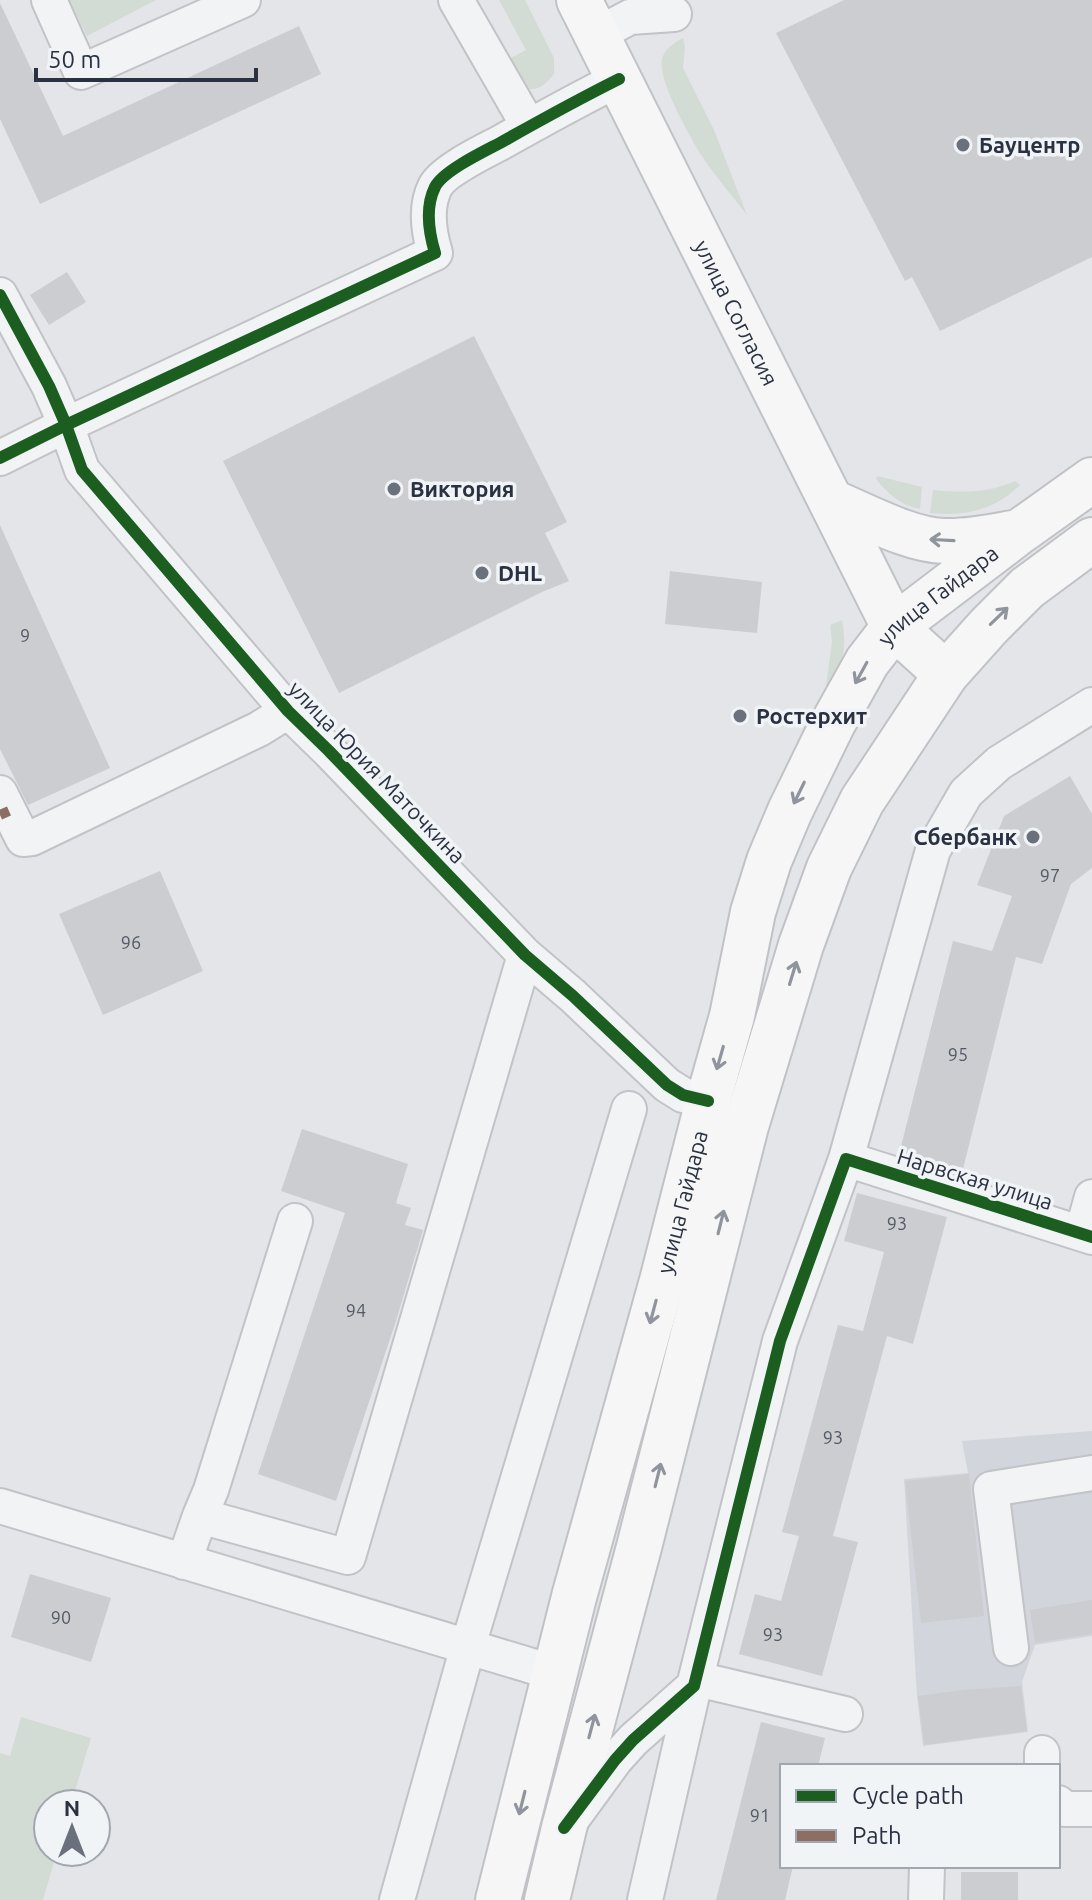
<svg xmlns="http://www.w3.org/2000/svg" width="1092" height="1900" viewBox="0 0 1092 1900" font-family="Ubuntu,sans-serif">
  <style>
    .built { fill: #d2d5db }
    .green { fill: #d3dcd4 }
    .building { fill: #cccdd0 }
    .lines { fill: none; stroke-linecap: round; stroke-linejoin: round }
    .minor-casing { stroke: #c1c3c6; stroke-width: 38 }
    .major-casing { stroke: #c0c2c6; stroke-width: 48 }
    .minor { stroke: #f2f3f5; stroke-width: 34 }
    .major { stroke: #f6f6f7; stroke-width: 44 }
    .quiet { stroke: #8d6e63; stroke-width: 10; stroke-dasharray: 20 10; stroke-linecap: butt }
    .cycleway-casing { stroke: #f1f4f7; stroke-width: 17 }
    .cycleway { stroke: #1b5e20; stroke-width: 12 }
    .oneway { stroke: #90949c }
    .poi-dot { fill: #6b717c; stroke: #f1f4f7; stroke-width: 3 }
    .labels { text-anchor: middle; stroke-width: 7; stroke-linejoin: round; paint-order: stroke }
    .number-label { font-size: 18px; fill: #535a66 }
    .poi-label { font-size: 22px; font-weight: bold; fill: #2a3242; stroke: #f1f4f7; text-anchor: start }
    .street-label { font-size: 22px; fill: #2a3242; stroke: #f1f4f7 }
  </style>
  <rect width="100%" height="100%" fill="#e3e5e8"/>
  <path class="built" d="M 1092,1431 L 1092,1636 L 1035,1645 L 1022,1682 L 1028,1732 L 923,1746 L 917,1696 L 904,1479 L 968,1473 L 962,1441 Z"/>
  <path class="green" d="M 69,0 L 156,0 L 87,36 Z
    M 499,0 L 525,0 L 554,58 L 554,74 C 543,87 539,91 522,88 L 509,59 L 526,50 Z
    M 683,38 L 685,46 L 683,68 L 714,130 L 747,215 C 733,197 718,179 705,161 C 692,141 657,80 662,59 C 665,48 674,43 683,38 Z
    M 877,476 L 922,487 L 920,509 C 900,505 888,494 876,479 Z
    M 1015,481 L 1020,485 C 995,510 964,517 930,513 L 933,490 C 961,493 989,493 1015,481 Z
    M 842,620 C 848,655 841,664 825,693 L 832,642 L 830,625 Z
    M 21,1717 L 91,1738 L 71,1804 L 48,1804 L 48,1852 L 57,1852 L 43,1900 L 0,1900 L 0,1753 L 10,1756 Z"/>
  <path class="building" d="M 844,0 L 1092,0 L 1092,257 L 940,331 L 912,277 L 905,281 L 776,33 Z
    M 0,3 L 63,136 L 299,26 L 321,74 L 40,204 L 0,119 Z
    M 67,272 L 86,302 L 49,325 L 30,295 Z
    M 474,336 L 567,522 L 545,533 L 569,581 L 542,592 L 339,693 L 223,461 Z
    M 0,525 L 110,768 L 28,805 L 0,749 Z
    M 670,571 L 762,582 L 757,633 L 665,624 Z
    M 1070,776 L 1092,814 L 1092,868 L 1071,884 L 1042,964 L 1016,957 L 963,1169 L 899,1154 L 953,941 L 992,951 L 1012,896 L 977,885 L 1004,816 Z
    M 160,871 L 203,971 L 103,1015 L 59,914 Z
    M 302,1129 L 408,1164 L 396,1203 L 411,1208 L 405,1225 L 423,1230 L 396,1321 L 336,1501 L 258,1474 L 345,1213 L 281,1191 Z
    M 857,1193 L 947,1217 L 913,1344 L 887,1336 L 833,1536 L 858,1542 L 822,1676 L 739,1654 L 755,1594 L 781,1601 L 799,1536 L 782,1532 L 838,1325 L 863,1331 L 884,1252 L 844,1241 Z
    M 969,1474 L 984,1616 L 921,1623 L 905,1481 Z
    M 30,1574 L 111,1598 L 91,1662 L 11,1637 Z
    M 1092,1600 L 1092,1634 L 1035,1643 L 1030,1610 Z
    M 1021,1686 L 1027,1731 L 924,1745 L 918,1696 L 962,1690 Z
    M 761,1722 L 825,1738 L 818,1766 L 782,1766 L 782,1866 L 793,1866 L 785,1900 L 716,1900 Z
    M 961,1872 L 1018,1872 L 1018,1900 L 961,1900 Z"/>
  <g class="lines">
    <defs>
      <path id="minor" d="M 49,0 L 81,72 L 243,0
        M 456,0 L 528,125
        M 596,35 L 630,17 L 674,14
        M 0,295 L 49,386 L 66,425 L 82,470 L 288,711 L 329,751 L 525,955 L 573,996 L 667,1085 L 683,1095 L 708,1101
        M 0,458 L 66,425 L 435,253 C 429,233 425,207 435,187 C 443,171 483,152 500,143 C 539,121 579,99 619,79
        M 0,793 L 23,839 L 32,838 L 259,729 L 288,711
        M 846,1159 L 1092,1237
        M 1082,1233 L 1092,1197
        M 0,1506 L 555,1673
        M 200,1516 L 211,1490 L 295,1221
        M 184,1562 L 200,1516 L 348,1557 L 525,955
        M 1011,1648 L 991,1489 L 1092,1473
        M 697,1679 L 845,1714
        M 1042,1753 L 1042,1766
        M 1058,1803 L 1065,1809 L 1092,1809
        M 572,1819 L 615,1760 L 633,1740 L 694,1686
        M 397,1900 L 468,1646 L 629,1109
        M 645,1900 L 694,1686 L 780,1341 L 846,1159 L 933,850 L 966,793 L 999,763 L 1092,705
        M 926,1900 L 927,1866"/>
      <g id="major">
        <path id="s1" d="M 579,0 L 894,627 L 946,674"/>
        <path d="M 832,502 C 864,515 911,541 945,541 C 968,542 991,537 1013,533"/>
        <path id="s2" d="M 498,1900 L 574,1597 L 662,1281 L 708,1101 L 732,1016 L 753,912 L 769,861 L 790,811 L 833,723 L 867,662 L 894,627 L 1019,532 L 1092,480"/>
        <path d="M 547,1900 L 564,1828 L 639,1547 L 746,1126 L 801,945 L 829,868 L 862,801 L 946,674 L 989,626 L 1027,588 L 1092,540"/>
      </g>
    </defs>
    <use href="#minor" class="minor-casing"/>
    <use href="#major" class="major-casing"/>
    <use href="#minor" class="minor"/>
    <use href="#major" class="major"/>
    <path class="quiet" d="M 0,815 L 9,811"/>
    <defs>
      <path id="cycleway" d="M 0,295 L 49,386 L 66,425 L 82,470 L 288,711 L 329,751 L 525,955 L 573,996 L 667,1085 L 683,1095 L 708,1101
        M 0,458 L 66,425 L 435,253 C 429,233 425,207 435,187 C 443,171 483,152 500,143 C 539,121 579,99 619,79
        M 564,1828 L 615,1760 L 633,1740 L 694,1686 L 780,1341 L 846,1159 L 1092,1237"/>
    </defs>
    <use href="#cycleway" class="cycleway-casing"/>
    <use href="#cycleway" class="cycleway"/>
  </g>
  <defs><path id="oneway-shaft" d="M-6 0H5M1.5-3L5.5 0L1.5 3" fill="none" stroke-width="1.6" stroke-linecap="round" stroke-linejoin="round" transform="scale(2)"/></defs>
  <g class="oneway">
    <use href="#oneway-shaft" transform="translate(942 540) rotate(-177)"/>
    <use href="#oneway-shaft" transform="translate(999 616) rotate(-44)"/>
    <use href="#oneway-shaft" transform="translate(861 673) rotate(119)"/>
    <use href="#oneway-shaft" transform="translate(799 793) rotate(116)"/>
    <use href="#oneway-shaft" transform="translate(793 973) rotate(-73)"/>
    <use href="#oneway-shaft" transform="translate(720 1058) rotate(106)"/>
    <use href="#oneway-shaft" transform="translate(721 1222) rotate(-76)"/>
    <use href="#oneway-shaft" transform="translate(653 1312) rotate(105)"/>
    <use href="#oneway-shaft" transform="translate(658 1475) rotate(-76)"/>
    <use href="#oneway-shaft" transform="translate(592 1726) rotate(-75)"/>
    <use href="#oneway-shaft" transform="translate(522 1803) rotate(104)"/>
  </g>
  <g class="poi-dot">
    <circle cx="963" cy="145" r="8"/>
    <circle cx="394" cy="489" r="8"/>
    <circle cx="482" cy="573" r="8"/>
    <circle cx="740" cy="716" r="8"/>
    <circle cx="1033" cy="837" r="8"/>
  </g>
  <g class="labels">
    <g class="number-label">
      <text x="25" y="642">9</text>
      <text x="1050" y="882">97</text>
      <text x="131" y="949">96</text>
      <text x="958" y="1061">95</text>
      <text x="897" y="1230">93</text>
      <text x="356" y="1317">94</text>
      <text x="833" y="1444">93</text>
      <text x="61" y="1624">90</text>
      <text x="773" y="1641">93</text>
      <text x="760" y="1822">91</text>
    </g>
    <g class="poi-label">
      <text x="979" y="153">Бауцентр</text>
      <text x="410" y="497">Виктория</text>
      <text x="498" y="581">DHL</text>
      <text x="756" y="724">Ростерхит</text>
      <text x="1017" y="845" text-anchor="end">Сбербанк</text>
    </g>
    <g class="street-label">
      <text dy="8" stroke="none"><textPath href="#s1" startOffset="350">улица Согласия</textPath></text>
      <text dy="8" stroke="none"><textPath href="#s2" startOffset="1394">улица Гайдара</textPath></text>
      <text transform="translate(377 772) rotate(46)" y="8">улица Юрия Маточкина</text>
      <text transform="translate(975 1179) rotate(17)" y="8">Нарвская улица</text>
      <text dy="8" stroke="none"><textPath href="#s2" startOffset="722">улица Гайдара</textPath></text>
    </g>
  </g>
  <rect x="780" y="1764" width="280" height="104" fill="#f1f4f7" stroke="#a1a6af" stroke-width="2"/>
  <rect x="796" y="1790" width="40" height="12" fill="#1b5e20" stroke="#a1a6af" stroke-width="2"/>
  <text x="852" y="1804" font-size="24" fill="#2a3242">Cycle path</text>
  <rect x="796" y="1830" width="40" height="12" fill="#8d6e63" stroke="#a1a6af" stroke-width="2"/>
  <text x="852" y="1844" font-size="24" fill="#2a3242">Path</text>
  <g transform="translate(72 1828)"><circle r="38" fill="#f1f4f7" stroke="#a1a6af" stroke-width="2"/>
  <path d="M0-6L14 30L0 20L-14 30Z" fill="#6b717c"/>
  <text y="-12" font-size="22" font-weight="bold" text-anchor="middle" fill="#2a3242">N</text>
  </g>
  <path d="M36 68v12h220v-12" fill="none" stroke="#2a3242" stroke-width="4"/>
  <text x="48" y="68" font-size="24" fill="#2a3242" stroke="#f1f4f7" stroke-width="6" paint-order="stroke">50 m</text>
</svg>
